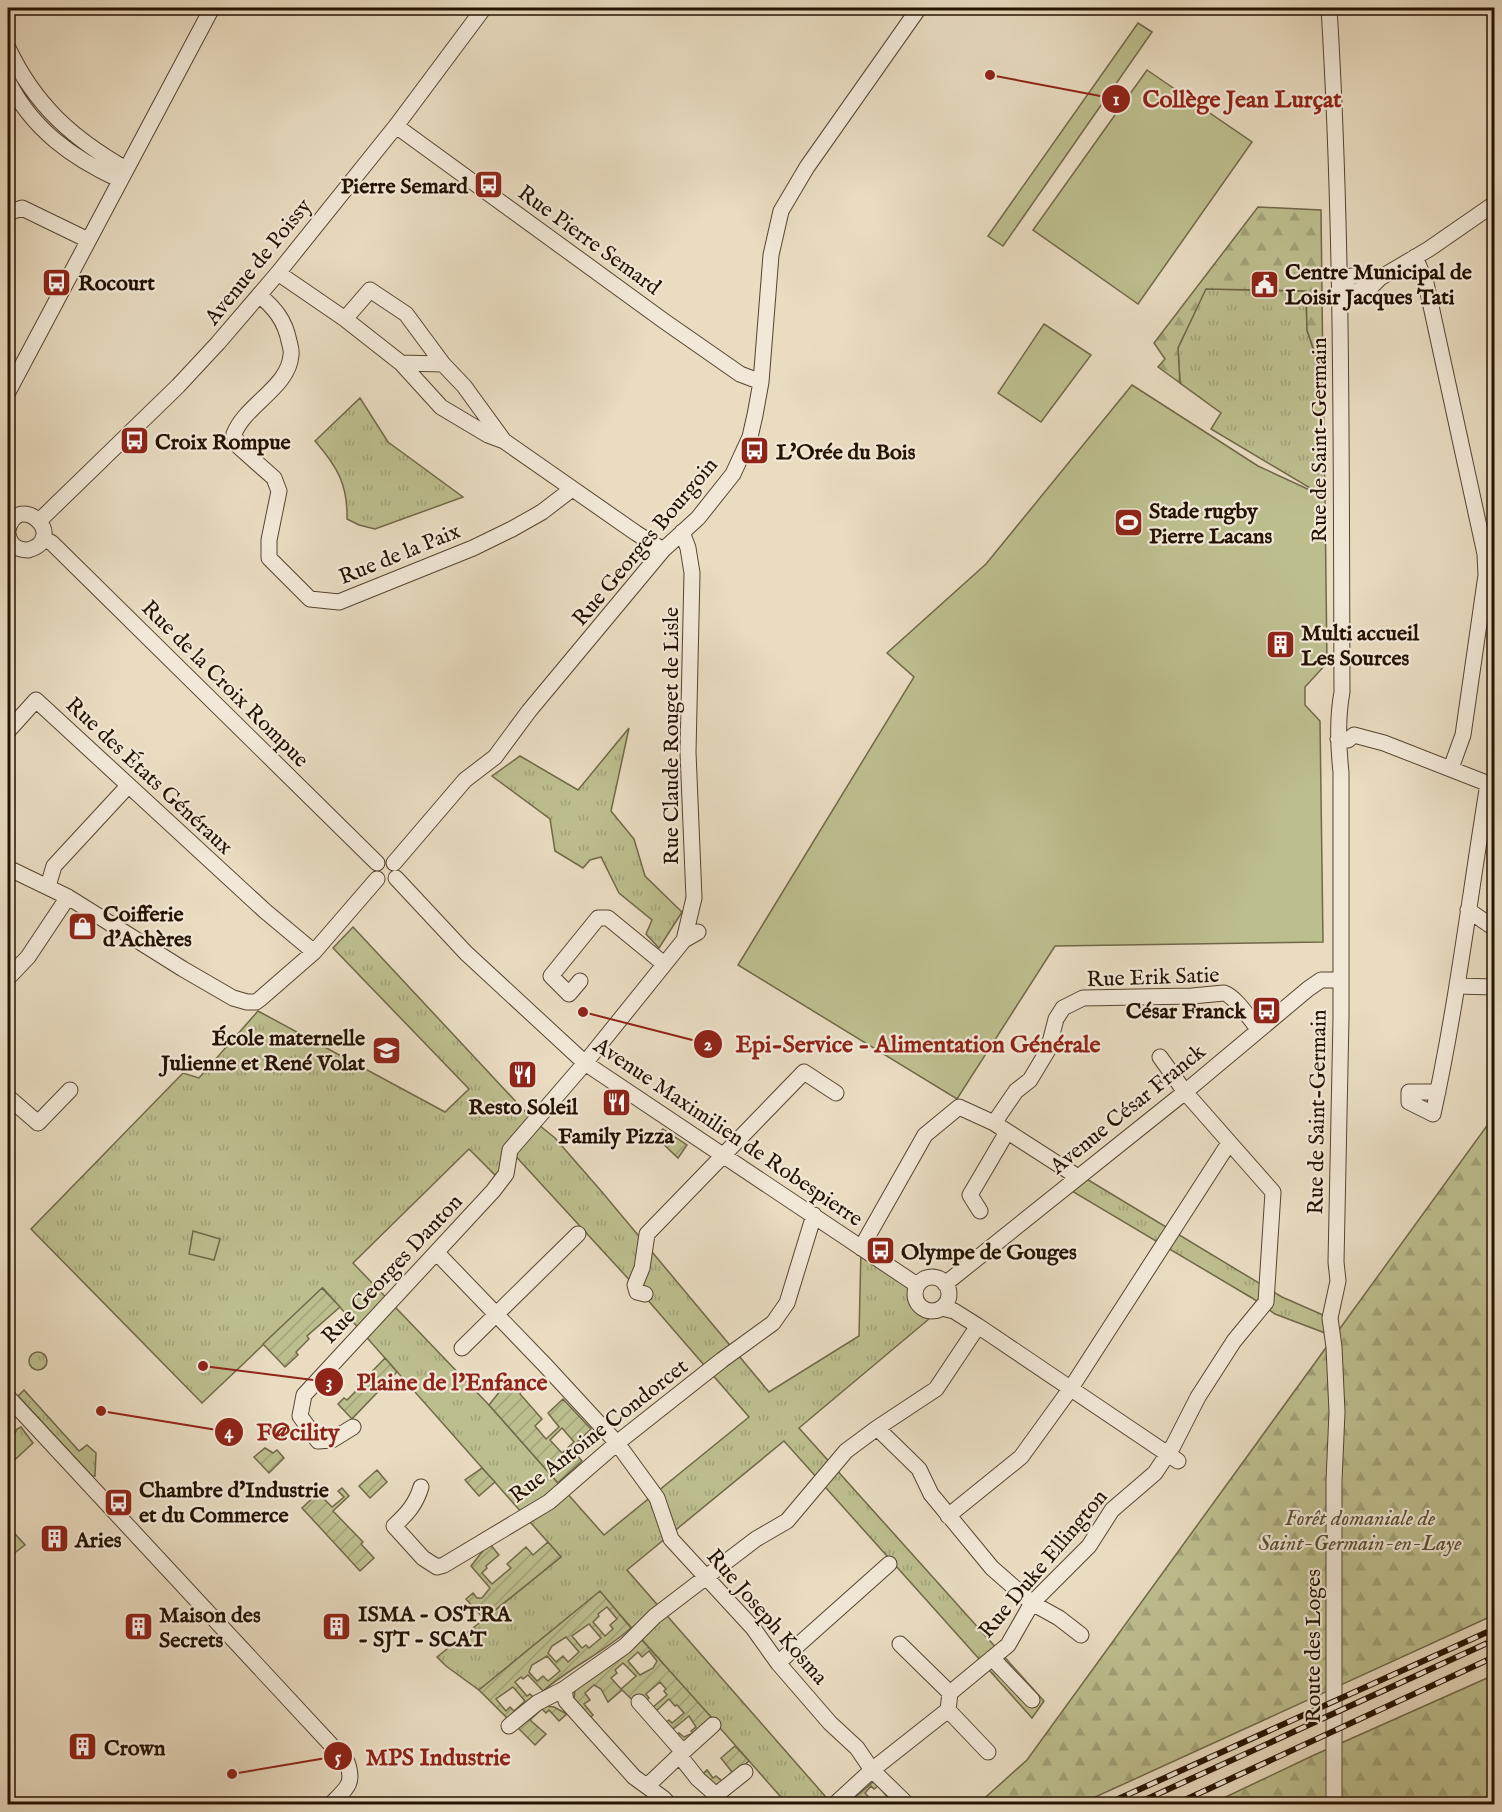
<svg xmlns="http://www.w3.org/2000/svg" width="1502" height="1812" viewBox="0 0 1502 1812" font-family="'IM FELL English',serif">
  <style>
    .grass { fill: url(#grass-tufts); stroke: #706848; stroke-width: 1.5; fill-rule: evenodd }
    .forest { fill: url(#forest-firs); stroke: #706848; stroke-width: 1.5 }
    .garden { fill: url(#garden-furrows); stroke: #706848; stroke-width: 1.5; fill-rule: evenodd }
    .pitch { fill: #bdbe8e; stroke: #706848; stroke-width: 1.5 }
    .lines { fill: none; stroke-linecap: round; stroke-linejoin: round }
    .minor-casing { stroke: #554431; stroke-width: 17 }
    .minor { stroke: #f1e8d7; stroke-width: 15 }
    .rail-casing { stroke: #241201; stroke-width: 6 }
    .rail { stroke: #f1e8d7; stroke-width: 4; stroke-dasharray: 11; stroke-linecap: butt }
    .labels { text-anchor: middle; stroke-width: 4.5; stroke-linejoin: round; paint-order: stroke }
    .poi-label { font-size: 22px; font-weight: bold; fill: #241201; stroke: #f1e8d7; text-anchor: start }
    .street-label { font-size: 22px; fill: #241201; stroke: #f1e8d7 }
    .park-label { font-size: 22px; font-style: italic; fill: #5a4e32; stroke: #f1e8d7 }
    .leader { fill: none; stroke: #8f2418; stroke-width: 2 }
    .callout-dot { fill: #8f2418; stroke: #f1e8d7; stroke-width: 2 }
    .mark-label { font-size: 18px; text-anchor: middle; font-weight: bold; fill: #fff }
    .callout-label { font-size: 24px; text-anchor: middle; font-weight: bold; fill: #8f2418; stroke: #f1e8d7; stroke-width: 4.5; stroke-linejoin: round; paint-order: stroke }
  </style>
  <defs>
    <pattern id="grass-tufts" width="24" height="20" patternUnits="userSpaceOnUse" patternTransform="scale(1.5)"><rect width="24" height="20" fill="#bdbe8e"/><path d="M3 7l-1-3M5 7V3M7 7l1-3M15 17l-1-3M17 17v-4M19 17l1-3" fill="none" stroke="#a2a279"/></pattern>
    <pattern id="forest-firs" width="22" height="20" patternUnits="userSpaceOnUse" patternTransform="scale(1.5)"><rect width="22" height="20" fill="#bdbe8e"/><path d="M5 1l3.5 6h-7zM16 11l3.5 6h-7z" fill="#a2a279"/></pattern>
    <pattern id="garden-furrows" width="10" height="10" patternUnits="userSpaceOnUse" patternTransform="scale(1.5)"><rect width="10" height="10" fill="#bdbe8e"/><path d="M-1 1l2-2M0 10L10 0M9 11l2-2" fill="none" stroke="#a2a279"/></pattern>
  </defs>
  <rect width="100%" height="100%" fill="#e9dcc1"/>
  <filter id="stains"><feTurbulence type="fractalNoise" baseFrequency=".00333" numOctaves="4"/><feColorMatrix values="0 0 0 0 .2 0 0 0 0 .09 0 0 0 0 .02 0 0 0 .5 -.17"/></filter>
  <radialGradient id="worn" r=".72"><stop offset=".6" stop-color="#630" stop-opacity="0"/><stop offset="1" stop-color="#630" stop-opacity=".3"/></radialGradient>
  <path class="grass" d="M 1205,289 L 1306,291 L 1307,330 L 1323,378 L 1325,497 L 1211,429 L 1221,413 L 1180,383 L 1178,348 Z
    M 360,398 L 388,442 L 463,497 L 375,529 L 359,525 L 347,519 C 348,485 337,466 315,441 Z
    M 629,728 L 611,811 L 634,839 L 645,876 L 682,912 L 659,948 L 646,934 L 652,920 L 619,893 L 601,857 L 590,860 L 583,868 L 555,851 L 550,819 L 492,776 L 520,756 L 578,790 Z
    M 353,927 L 534,1121 L 555,1138 L 602,1192 L 769,1392 L 859,1336 L 861,1248 L 915,1289 C 913,1306 927,1316 942,1308 L 799,1428 L 1044,1701 L 1032,1718 L 784,1441 L 627,1570 L 832,1804 L 787,1804 L 600,1592 L 479,1690 L 446,1666 L 437,1657 L 561,1557 L 323,1288 L 202,1403 L 31,1229 L 183,1073 L 199,1078 L 258,1011 L 445,1112 L 469,1089 L 333,948 ZM 469,1149 L 501,1181 L 510,1150 L 646,1298 L 749,1417 L 604,1535 L 489,1405 L 353,1263 Z
    M 1080,1175 L 1282,1297 L 1330,1318 L 1333,1336 L 1275,1314 L 1252,1298 L 1065,1187 Z
    M29 1361a9 9 0 1 1 18 0a9 9 0 1 1-18 0Z
    M 24,1390 L 79,1451 L 87,1445 L 96,1453 L 95,1476 L 92,1476 L 18,1396 Z
    M 21,1427 L 33,1443 L 8,1466 L 8,1447 L 17,1429 Z
    M 8,1526 L 25,1545 L 8,1558 L 8,1544 L 10,1542 L 8,1538 Z"/>
  <path class="forest" d="M 1258,207 L 1321,210 L 1323,378 L 1307,330 L 1306,291 L 1206,289 L 1178,348 L 1180,383 L 1158,367 L 1165,359 L 1154,343 Z
    M 1494,1116 L 1494,1615 L 1080,1804 L 978,1804 L 1027,1760 Z
    M 1494,1675 L 1494,1804 L 1211,1804 L 1312,1756 Z"/>
  <path class="garden" d="M 663,1129 L 687,1145 L 678,1158 L 655,1136 Z
    M 322,1288 L 340,1307 L 307,1336 L 309,1339 L 296,1352 L 298,1355 L 285,1367 L 263,1344 Z
    M 385,1358 L 397,1372 L 352,1419 L 338,1404 L 344,1398 L 347,1400 L 355,1392 L 357,1387 Z
    M 508,1381 L 521,1392 L 520,1394 L 542,1419 L 535,1426 L 546,1439 L 559,1427 L 548,1413 L 563,1399 L 591,1429 L 571,1448 L 582,1461 L 558,1483 L 489,1405 ZM 562,1428 L 574,1442 L 562,1453 L 550,1440 Z
    M 265,1448 L 273,1453 L 277,1450 L 284,1458 L 269,1473 L 254,1457 Z
    M 482,1468 L 495,1482 L 479,1496 L 465,1480 Z
    M 377,1470 L 387,1482 L 370,1498 L 359,1486 Z
    M 342,1488 L 349,1496 L 333,1511 L 363,1542 L 361,1544 L 374,1558 L 360,1571 L 302,1508 L 318,1493 L 332,1507 L 344,1497 L 338,1491 Z
    M 548,1542 L 561,1557 L 484,1619 L 466,1599 L 473,1593 L 477,1598 L 482,1598 L 490,1588 L 471,1566 L 489,1543 L 499,1555 L 486,1566 L 487,1568 L 482,1573 L 492,1584 L 511,1568 L 507,1564 L 526,1547 L 533,1555 Z
    M 600,1591 L 631,1628 C 604,1652 571,1667 543,1691 L 528,1675 L 523,1679 L 521,1677 L 515,1682 L 527,1696 L 530,1694 L 533,1697 L 508,1719 L 479,1690 ZM 607,1607 L 617,1619 L 610,1625 L 613,1629 L 605,1636 L 593,1622 L 599,1616 L 598,1614 ZM 589,1624 L 601,1638 L 589,1648 L 586,1645 L 582,1648 L 572,1636 ZM 566,1637 L 579,1652 L 568,1662 L 563,1656 L 556,1662 L 548,1653 L 552,1646 ZM 547,1656 L 560,1671 L 548,1681 L 543,1676 L 537,1681 L 529,1672 L 532,1665 ZM 513,1687 L 525,1701 L 514,1711 L 510,1707 L 506,1711 L 496,1699 Z
    M 640,1638 L 712,1718 L 680,1746 L 622,1690 L 608,1702 L 601,1689 L 594,1685 L 585,1693 L 590,1700 L 584,1704 L 593,1715 L 590,1718 L 574,1699 L 575,1689 ZM 649,1651 L 657,1661 L 653,1668 L 640,1675 L 628,1661 L 638,1652 L 642,1657 ZM 623,1663 L 636,1676 L 621,1689 L 611,1678 L 617,1673 L 615,1670 ZM 660,1682 L 666,1689 L 664,1691 L 667,1695 L 652,1708 L 645,1701 L 649,1698 L 646,1694 ZM 669,1699 L 675,1706 L 677,1705 L 684,1713 L 672,1723 L 669,1720 L 665,1723 L 655,1712 ZM 689,1716 L 696,1727 L 691,1731 L 693,1733 L 684,1737 L 679,1733 L 676,1735 L 672,1730 Z
    M 545,1706 L 554,1707 L 567,1714 L 559,1721 L 549,1710 L 546,1713 L 542,1709 L 530,1720 L 546,1734 L 535,1745 L 515,1725 Z
    M 735,1746 L 749,1761 L 722,1785 L 712,1786 L 699,1778 L 707,1770 L 713,1778 L 716,1776 L 722,1781 L 732,1772 L 721,1758 Z
    M 873,1782 L 879,1783 L 899,1804 L 886,1804 L 890,1800 L 878,1786 L 874,1789 L 871,1786 L 865,1793 L 875,1804 L 868,1804 L 862,1797 L 850,1804 L 848,1803 Z"/>
  <path class="pitch" d="M 1138,23 L 1152,32 L 1003,246 L 988,236 Z
    M 1147,70 L 1252,142 L 1138,304 L 1033,230 Z
    M 1044,324 L 1091,355 L 1041,422 L 998,393 Z
    M 1132,385 L 1258,466 L 1325,497 L 1327,663 L 1305,687 L 1305,705 L 1320,721 L 1323,942 L 1055,946 L 957,1099 L 738,965 L 914,677 L 887,653 L 986,564 Z
    M 193,1231 L 220,1239 L 214,1260 L 189,1254 Z"/>
  <g class="lines">
    <defs>
      <path id="minor" d="M 1329,8 C 1343,235 1341,464 1342,692 C 1337,719 1338,745 1341,772 L 1341,1018 L 1336,1262 L 1338,1281 L 1330,1318 L 1334,1347 L 1337,1412 L 1334,1481 L 1334,1804
        M 8,48 C 35,105 72,138 126,169
        M 8,81 C 32,129 72,158 120,180
        M 396,126 L 664,321 L 740,374 L 761,382
        M 8,213 L 22,208 L 88,240
        M 1415,257 L 1426,283 L 1485,554 L 1486,575 L 1463,735 L 1451,768
        M 278,273 L 345,319 L 401,363 L 441,407 L 488,435 L 504,441 L 636,533 L 663,550
        M 1380,278 L 1352,276 L 1340,284 L 1352,292 L 1368,290 L 1380,278 L 1429,249 L 1494,204
        M 259,295 C 275,308 285,321 289,341 C 290,345 292,351 291,355 C 289,387 245,405 234,434 L 239,447 L 274,478 L 279,491 L 269,540 L 269,558 L 310,599 L 339,602 L 473,548 L 512,529 L 542,512 L 572,489
        M 345,319 L 370,290 L 406,314 L 443,364
        M 401,363 L 443,364 L 464,386 L 504,441
        M 8,392 L 212,8
        M 39,521 L 178,386 L 218,343 L 278,273 L 396,126 L 484,8
        M 8,530 C 18,489 70,538 28,550 C 17,550 10,545 8,534
        M 682,532 L 688,548 L 692,573 L 688,752 L 694,898 L 684,940
        M 43,538 L 52,543 L 377,863
        M 8,731 L 36,700 L 265,911 L 314,952
        M 1338,739 L 1348,740 L 1354,735 L 1384,743 L 1494,786
        M 394,863 L 465,780 L 495,757 L 529,711 L 663,550 L 698,518 L 733,474 L 750,437 L 755,415 L 761,382 L 771,255 L 781,211 L 807,167 L 919,8
        M 8,868 L 68,897 L 183,969 L 233,998 L 247,1002 L 256,1002 L 260,999 L 314,952 L 377,879
        M 396,878 L 466,953 L 585,1063 L 917,1285
        M 48,886 L 54,866 L 128,786
        M 1468,910 L 1494,928
        M 8,978 L 28,957 L 68,897
        M 580,981 L 569,994 L 551,976 L 598,918 L 608,918 L 664,964
        M 1457,986 L 1494,987
        M 1438,1092 L 1409,1092 L 1409,1102 L 1433,1114 C 1457,1005 1470,893 1488,784
        M 8,1097 L 38,1123 L 70,1090
        M 994,1123 L 1016,1091 L 1030,1080 L 1048,1050 L 1056,1019 L 1063,1008 L 1083,998 L 1192,996 L 1224,993 C 1235,996 1250,1019 1258,1029
        M 980,1211 L 970,1195 L 1007,1132
        M 861,1248 L 925,1135 L 959,1107 L 994,1123 L 1078,1177
        M 437,1253 L 545,1365 L 617,1443 L 657,1498 L 671,1539 L 753,1628 L 778,1663 L 830,1723 L 857,1748 L 872,1770 L 906,1803
        M915 1294a17 17 0 1 1 34 0a17 17 0 1 1-34 0Z
        M 945,1284 L 1185,1092 L 1308,989 L 1321,980 L 1341,980
        M 645,1294 L 637,1292 L 635,1285 L 642,1268 L 647,1234 L 804,1072 L 836,1093
        M 942,1308 L 954,1311 L 978,1326 L 1178,1461
        M 462,1348 L 578,1234
        M 8,1397 L 347,1762 C 355,1784 346,1789 331,1804
        M 353,1427 L 332,1440 L 318,1441 L 300,1416 L 304,1395 L 493,1191 L 506,1174 L 510,1150 L 585,1063 L 684,940 L 698,932
        M 877,1428 L 919,1469 L 931,1494 L 992,1568 L 1032,1603 L 1059,1618 L 1081,1635
        M 421,1487 C 416,1504 407,1514 394,1526 L 423,1558 L 437,1567 L 444,1565 L 549,1502 L 617,1443 L 722,1360 L 773,1323 L 787,1303 L 814,1215
        M 948,1516 L 1021,1457 L 1071,1388 L 1229,1143
        M 900,1644 L 950,1693
        M 992,1658 L 1032,1700
        M 778,1663 L 889,1564
        M 639,1702 L 683,1752 L 647,1786
        M 948,1710 L 988,1752
        M 509,1726 L 537,1703 L 564,1689
        M 683,1752 L 713,1725
        M 679,1755 L 698,1779 L 716,1795 L 745,1772
        M 669,1804 L 663,1798 L 634,1777 L 566,1701 L 564,1689 L 625,1646 L 655,1616 L 756,1539 L 787,1521 L 846,1451 L 877,1428 L 936,1389 L 978,1326
        M 835,1804 L 872,1770 L 948,1710 L 950,1693 L 1008,1645 L 1032,1603 L 1089,1546 L 1112,1510 L 1155,1473 L 1173,1446 L 1198,1397 L 1234,1341 L 1266,1302 L 1273,1192 L 1185,1092 L 1160,1057"/>
    </defs>
    <use href="#minor" class="minor-casing"/>
    <use href="#minor" class="minor"/>
    <defs>
      <path id="rail" d="M 1107,1804 L 1494,1629
        M 1136,1804 L 1494,1640
        M 1176,1804 L 1494,1657"/>
    </defs>
    <use href="#rail" class="rail-casing"/>
    <use href="#rail" class="rail"/>
  </g>
  <defs>
    <symbol id="bus-square" viewBox="-11 -11 22 22"><rect x="-9" y="-9" width="18" height="18" rx="4" fill="#8f2418" stroke="#f1e8d7"/><path d="M-5-6H5V4H4V6H2V4H-2V6H-4V4H-5ZM-3.5-4V0h7V-4ZM-3.5 1.2v1.5H-2V1.2ZM2 1.2v1.5H3.5V1.2Z" fill="#fff"/></symbol>
    <symbol id="civic-square" viewBox="-11 -11 22 22"><rect x="-9" y="-9" width="18" height="18" rx="4" fill="#8f2418" stroke="#f1e8d7"/><path d="M-.6-6.5H3V-4.5H.6V-3L4-1V1h2V6H-6V1h2V-1L-.6-3ZM-1.2 2.5V6h2.4V2.5Z" fill="#fff"/></symbol>
    <symbol id="stadium-square" viewBox="-11 -11 22 22"><rect x="-9" y="-9" width="18" height="18" rx="4" fill="#8f2418" stroke="#f1e8d7"/><path d="M0-5a6.5 5 0 1 0 0 10a6.5 5 0 1 0 0-10ZM-3.5-1.8h7v3.6h-7Z" fill="#fff"/></symbol>
    <symbol id="building-square" viewBox="-11 -11 22 22"><rect x="-9" y="-9" width="18" height="18" rx="4" fill="#8f2418" stroke="#f1e8d7"/><path d="M-4-6H4V6H1V3H-1V6H-4ZM-2.5-4.3h1.7v1.8h-1.7ZM.8-4.3h1.7v1.8H.8ZM-2.5-1h1.7V.8h-1.7ZM.8-1h1.7V.8H.8Z" fill="#fff"/></symbol>
    <symbol id="shop-square" viewBox="-11 -11 22 22"><rect x="-9" y="-9" width="18" height="18" rx="4" fill="#8f2418" stroke="#f1e8d7"/><path d="M-5-2.5h2.3a2.7 3.5 0 0 1 5.4 0H5L5.5 6h-11ZM-1.5-2.5h3a1.5 2.3 0 0 0-3 0Z" fill="#fff"/></symbol>
    <symbol id="school-square" viewBox="-11 -11 22 22"><rect x="-9" y="-9" width="18" height="18" rx="4" fill="#8f2418" stroke="#f1e8d7"/><path d="M0-5L7-2L0 1L-7-2ZM-4 1L0 2.5L4 1V4Q0 6-4 4Z" fill="#fff"/></symbol>
    <symbol id="restaurant-square" viewBox="-11 -11 22 22"><rect x="-9" y="-9" width="18" height="18" rx="4" fill="#8f2418" stroke="#f1e8d7"/><path d="M-5-6h1v4h1v-4h1v4h1v-4h1v5L-1.5 .5V6h-2V.5L-5-1ZM5-6V6H3V1.5H1.5Q1.5-4 5-6Z" fill="#fff"/></symbol>
  </defs>
  <g fill-rule="evenodd">
    <use href="#bus-square" x="472" y="168" width="33" height="33"/>
    <use href="#bus-square" x="40" y="266" width="33" height="33"/>
    <use href="#civic-square" x="1248" y="268" width="33" height="33"/>
    <use href="#bus-square" x="118" y="424" width="33" height="33"/>
    <use href="#bus-square" x="738" y="434" width="33" height="33"/>
    <use href="#stadium-square" x="1112" y="506" width="33" height="33"/>
    <use href="#building-square" x="1264" y="628" width="33" height="33"/>
    <use href="#shop-square" x="66" y="910" width="33" height="33"/>
    <use href="#bus-square" x="1250" y="994" width="33" height="33"/>
    <use href="#school-square" x="370" y="1034" width="33" height="33"/>
    <use href="#restaurant-square" x="506" y="1058" width="33" height="33"/>
    <use href="#restaurant-square" x="600" y="1086" width="33" height="33"/>
    <use href="#bus-square" x="864" y="1234" width="33" height="33"/>
    <use href="#bus-square" x="102" y="1486" width="33" height="33"/>
    <use href="#building-square" x="38" y="1522" width="33" height="33"/>
    <use href="#building-square" x="320" y="1610" width="33" height="33"/>
    <use href="#building-square" x="122" y="1610" width="33" height="33"/>
    <use href="#building-square" x="66" y="1730" width="33" height="33"/>
  </g>
  <g class="labels">
    <g class="poi-label">
      <text x="468" y="193" text-anchor="end">Pierre Semard</text>
      <text x="1285" y="279">Centre Municipal de<tspan x="1285" dy="25">Loisir Jacques Tati</tspan></text>
      <text x="78" y="290">Rocourt</text>
      <text x="155" y="449">Croix Rompue</text>
      <text x="776" y="459">L'Orée du Bois</text>
      <text x="1149" y="518">Stade rugby<tspan x="1149" dy="25">Pierre Lacans</tspan></text>
      <text x="1301" y="640">Multi accueil<tspan x="1301" dy="25">Les Sources</tspan></text>
      <text x="103" y="921">Coifferie<tspan x="103" dy="25">d'Achères</tspan></text>
      <text x="1246" y="1018" text-anchor="end">César Franck</text>
      <text x="365" y="1045" text-anchor="end">École maternelle<tspan x="365" dy="25">Julienne et René Volat</tspan></text>
      <text x="523" y="1114" text-anchor="middle">Resto Soleil</text>
      <text x="616" y="1143" text-anchor="middle">Family Pizza</text>
      <text x="901" y="1259">Olympe de Gouges</text>
      <text x="139" y="1497">Chambre d'Industrie<tspan x="139" dy="25">et du Commerce</tspan></text>
      <text x="75" y="1547">Aries</text>
      <text x="358" y="1621">ISMA - OSTRA<tspan x="358" dy="25">- SJT - SCAT</tspan></text>
      <text x="159" y="1622">Maison des<tspan x="159" dy="25">Secrets</tspan></text>
      <text x="104" y="1755">Crown</text>
    </g>
    <g class="street-label">
      <text transform="translate(590 239) rotate(36)" y="8">Rue Pierre Semard</text>
      <text transform="translate(257 261) rotate(-51)" y="8">Avenue de Poissy</text>
      <text transform="translate(1318 440) rotate(-90)" y="8">Rue de Saint-Germain</text>
      <text transform="translate(644 541) rotate(-50)" y="8">Rue Georges Bourgoin</text>
      <text transform="translate(399 553) rotate(-22)" y="8">Rue de la Paix</text>
      <text transform="translate(226 683) rotate(45)" y="8">Rue de la Croix Rompue</text>
      <text transform="translate(670 736) rotate(-90)" y="8">Rue Claude Rouget de Lisle</text>
      <text transform="translate(150 775) rotate(43)" y="8">Rue des États Généraux</text>
      <text transform="translate(1153 976) rotate(-2)" y="8">Rue Erik Satie</text>
      <text transform="translate(1127 1108) rotate(-39)" y="8">Avenue César Franck</text>
      <text transform="translate(1316 1112) rotate(-89)" y="8">Rue de Saint-Germain</text>
      <text transform="translate(729 1131) rotate(34)" y="8">Avenue Maximilien de Robespierre</text>
      <text transform="translate(391 1268) rotate(-47)" y="8">Rue Georges Danton</text>
      <text transform="translate(598 1430) rotate(-38)" y="8">Rue Antoine Condorcet</text>
      <text transform="translate(1042 1563) rotate(-50)" y="8">Rue Duke Ellington</text>
      <text transform="translate(768 1616) rotate(49)" y="8">Rue Joseph Kosma</text>
      <text transform="translate(1312 1646) rotate(-90)" y="8">Route des Loges</text>
    </g>
    <g class="park-label">
      <text x="1360" y="1525">Forêt domaniale de<tspan x="1360" dy="25">Saint-Germain-en-Laye</tspan></text>
    </g>
  </g>
  <path class="leader" d="M990 75L1116 99M583 1012L708 1044M203 1366L329 1382M101 1411L229 1432M232 1774L338 1756"/>
  <g class="callout-dot">
    <circle cx="990" cy="75" r="6"/>
    <circle cx="583" cy="1012" r="6"/>
    <circle cx="203" cy="1366" r="6"/>
    <circle cx="101" cy="1411" r="6"/>
    <circle cx="232" cy="1774" r="6"/>
    <circle cx="1116" cy="99" r="15"/>
    <circle cx="708" cy="1044" r="15"/>
    <circle cx="329" cy="1382" r="15"/>
    <circle cx="229" cy="1432" r="15"/>
    <circle cx="338" cy="1756" r="15"/>
  </g>
  <g class="mark-label">
    <text x="1116" y="105">1</text>
    <text x="708" y="1050">2</text>
    <text x="329" y="1388">3</text>
    <text x="229" y="1438">4</text>
    <text x="338" y="1763">5</text>
  </g>
  <g class="callout-label">
    <text x="1242" y="107">Collège Jean Lurçat</text>
    <text x="918" y="1052">Epi-Service - Alimentation Générale</text>
    <text x="452" y="1390">Plaine de l'Enfance</text>
    <text x="298" y="1440">F@cility</text>
    <text x="438" y="1765">MPS Industrie</text>
  </g>
  <rect width="1502" height="1812" fill="none" stroke="#e9dcc1" stroke-width="30"/>
  <rect x="9" y="9" width="1484" height="1794" fill="none" stroke="#241201" stroke-width="3"/>
  <rect x="15" y="15" width="1472" height="1782" fill="none" stroke="#241201" stroke-width="1.5"/>
  <rect width="100%" height="100%" filter="url(#stains)"/>
  <rect width="100%" height="100%" fill="url(#worn)"/>
</svg>
